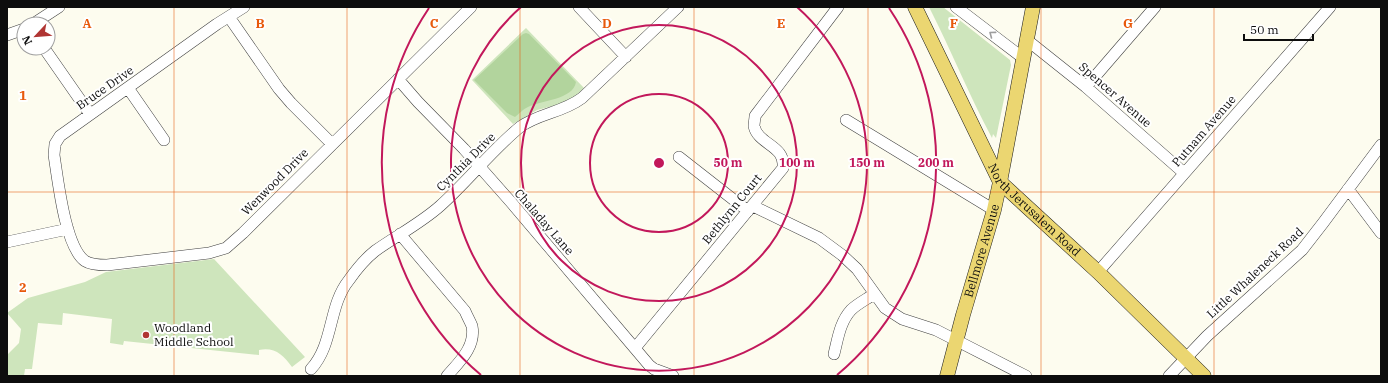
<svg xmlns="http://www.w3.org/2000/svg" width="1388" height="383" viewBox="0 0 1388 383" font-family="'IBM Plex Serif',serif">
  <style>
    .green { fill: #cee5bc }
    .forest { fill: #b2d49d }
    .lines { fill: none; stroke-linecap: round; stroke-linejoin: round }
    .minor-casing { stroke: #404040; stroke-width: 12 }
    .major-casing { stroke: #1e1e1e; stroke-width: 15 }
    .minor { stroke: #fff; stroke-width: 11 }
    .major { stroke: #ebd671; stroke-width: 14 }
    .oneway { stroke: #9e9e9e }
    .grid { fill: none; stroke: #e8590c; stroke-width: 1; stroke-opacity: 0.55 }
    .ring { fill: none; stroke: #c2185b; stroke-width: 2 }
    .poi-dot { fill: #b03533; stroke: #fff; stroke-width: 1.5 }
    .labels { text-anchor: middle; stroke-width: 4; stroke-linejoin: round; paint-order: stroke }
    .street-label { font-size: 12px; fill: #0d0d0d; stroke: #fff }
    .poi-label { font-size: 12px; fill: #0d0d0d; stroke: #fff; text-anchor: start }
    .grid-label { font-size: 13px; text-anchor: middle; font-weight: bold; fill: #e8590c; stroke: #fff; stroke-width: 4; stroke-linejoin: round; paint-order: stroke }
    .centre { fill: #c2185b; stroke: #fff; stroke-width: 2 }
    .ring-label { font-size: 12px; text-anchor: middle; font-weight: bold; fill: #c2185b; stroke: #fff; stroke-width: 4; stroke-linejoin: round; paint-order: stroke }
  </style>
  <rect width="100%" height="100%" fill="#fdfcef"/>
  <path class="green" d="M 929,7 L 943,7 L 1010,60 L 1011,65 L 996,138 L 993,134 L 992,138 C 969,95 951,50 929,7 Z
    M 526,28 L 584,88 L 572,99 L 557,105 L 537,110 L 513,124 L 472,80 Z
    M 214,259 L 305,357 L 292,367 C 283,355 275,347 259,350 L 259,355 L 124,341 L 123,345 L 110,343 L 112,319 L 63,313 L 62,325 L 38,323 L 32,369 L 25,369 L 24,376 L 7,376 L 7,355 L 19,343 L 21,329 L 7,313 L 28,298 L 85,282 L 106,272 Z"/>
  <path class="forest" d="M 526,33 L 529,34 L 576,82 C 573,100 541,100 528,107 C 523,109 519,114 515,117 L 507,113 L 474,80 L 523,34 Z"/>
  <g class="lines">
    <defs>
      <path id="minor" d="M 244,7 L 217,24 L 60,136 L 55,144 L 54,155 C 58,180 65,247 85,261 C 91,265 100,265 107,265 L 209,253 L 226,248 L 243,233 L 471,7
        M 579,7 L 626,57
        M 956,7 L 1023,58
        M 229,17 L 279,89 L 291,103 L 332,144
        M 33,24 L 59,7
        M 7,35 L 24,29
        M 1027,40 L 1086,87 L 1184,173
        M 44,48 L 90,114
        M 398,79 L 418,102 L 464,149 L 510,201 L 649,365 L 654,369 L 673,376
        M 1086,87 L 1155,7
        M 128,88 L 164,140
        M 846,120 L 994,210
        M 679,157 L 748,211
        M 1348,189 L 1381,233
        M 753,206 L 819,238 L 842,255 L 857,269 L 885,308 L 902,319 L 936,330 L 1026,376
        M 400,234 L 465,311 C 467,316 470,321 472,326 C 476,347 459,362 447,376
        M 7,242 L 68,229
        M 1098,272 L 1330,7
        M 635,348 L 783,168 C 786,145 758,145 754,126 C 754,123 755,119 755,116 L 838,7
        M 834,354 C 838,338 840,322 851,310 C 857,304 867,299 874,294
        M 311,369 C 334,344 328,306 349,280 C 356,270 365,259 375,251 C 396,236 421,223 440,206 C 468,181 491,151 520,127 C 539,113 562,113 582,98 L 678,7
        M 1169,376 L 1207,336 L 1302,250 L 1323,223 L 1381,145"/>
      <g id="major">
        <path id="s1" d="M 915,7 L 1000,182 L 1098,272 L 1204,376"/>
        <path id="s2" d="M 947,376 L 963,315 L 994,210 L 1000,182 L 1033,7"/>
      </g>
    </defs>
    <use href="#minor" class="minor-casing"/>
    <use href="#major" class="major-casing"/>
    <use href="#minor" class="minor"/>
    <use href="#major" class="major"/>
  </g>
  <defs><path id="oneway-chevron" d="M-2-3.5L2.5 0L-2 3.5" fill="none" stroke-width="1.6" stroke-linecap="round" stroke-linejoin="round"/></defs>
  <use class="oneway" href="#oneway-chevron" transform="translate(992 34) rotate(-143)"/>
  <path class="grid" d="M 174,7 L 174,376M 347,7 L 347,376M 520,7 L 520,376M 694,7 L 694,376M 868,7 L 868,376M 1041,7 L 1041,376M 1214,7 L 1214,376M 7,192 L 1381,192"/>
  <g class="ring">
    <circle cx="659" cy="163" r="69"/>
    <circle cx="659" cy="163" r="138"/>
    <path d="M797 7A208 208 0 1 1 521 7"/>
    <path d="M481 375A277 277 0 0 1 429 8M889 8A277 277 0 0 1 837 375"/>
  </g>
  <circle class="poi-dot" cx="146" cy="335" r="4"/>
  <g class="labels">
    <g class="street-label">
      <text transform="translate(105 88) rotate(-35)" y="4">Bruce Drive</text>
      <text transform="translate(1115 95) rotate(41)" y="4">Spencer Avenue</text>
      <text transform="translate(1204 131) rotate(-49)" y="4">Putnam Avenue</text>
      <text transform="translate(466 162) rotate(-45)" y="4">Cynthia Drive</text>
      <text transform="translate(275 182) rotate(-45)" y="4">Wenwood Drive</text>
      <text dy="4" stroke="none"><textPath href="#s1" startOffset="238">North Jerusalem Road</textPath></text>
      <text transform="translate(732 209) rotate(-51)" y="4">Bethlynn Court</text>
      <text transform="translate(544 222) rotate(49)" y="4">Chaladay Lane</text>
      <text dy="4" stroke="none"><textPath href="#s2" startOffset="130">Bellmore Avenue</textPath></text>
      <text transform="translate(1255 273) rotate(-43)" y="4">Little Whaleneck Road</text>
    </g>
    <g class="poi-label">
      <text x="154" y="332">Woodland<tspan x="154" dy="14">Middle School</tspan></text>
    </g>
  </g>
  <g class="grid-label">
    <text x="87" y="28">A</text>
    <text x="260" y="28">B</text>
    <text x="434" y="28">C</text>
    <text x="607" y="28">D</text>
    <text x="781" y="28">E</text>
    <text x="954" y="28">F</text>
    <text x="1128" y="28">G</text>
    <text x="23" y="100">1</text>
    <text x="23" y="292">2</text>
  </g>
  <circle cx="659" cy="163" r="6" class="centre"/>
  <g class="ring-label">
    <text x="728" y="167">50 m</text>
    <text x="797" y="167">100 m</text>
    <text x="867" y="167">150 m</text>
    <text x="936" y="167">200 m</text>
  </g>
  <rect width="1388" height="383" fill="none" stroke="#0d0d0d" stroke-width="16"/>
  <g transform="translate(36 36) rotate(244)"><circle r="19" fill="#ffffff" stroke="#9e9e9e"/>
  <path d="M0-3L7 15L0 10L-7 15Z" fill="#b03533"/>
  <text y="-6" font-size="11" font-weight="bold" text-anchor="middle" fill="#0d0d0d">N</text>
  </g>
  <path d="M1244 34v6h69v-6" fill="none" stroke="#0d0d0d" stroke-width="2"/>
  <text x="1250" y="34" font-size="12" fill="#0d0d0d" stroke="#ffffff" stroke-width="3" paint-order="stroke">50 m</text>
</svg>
